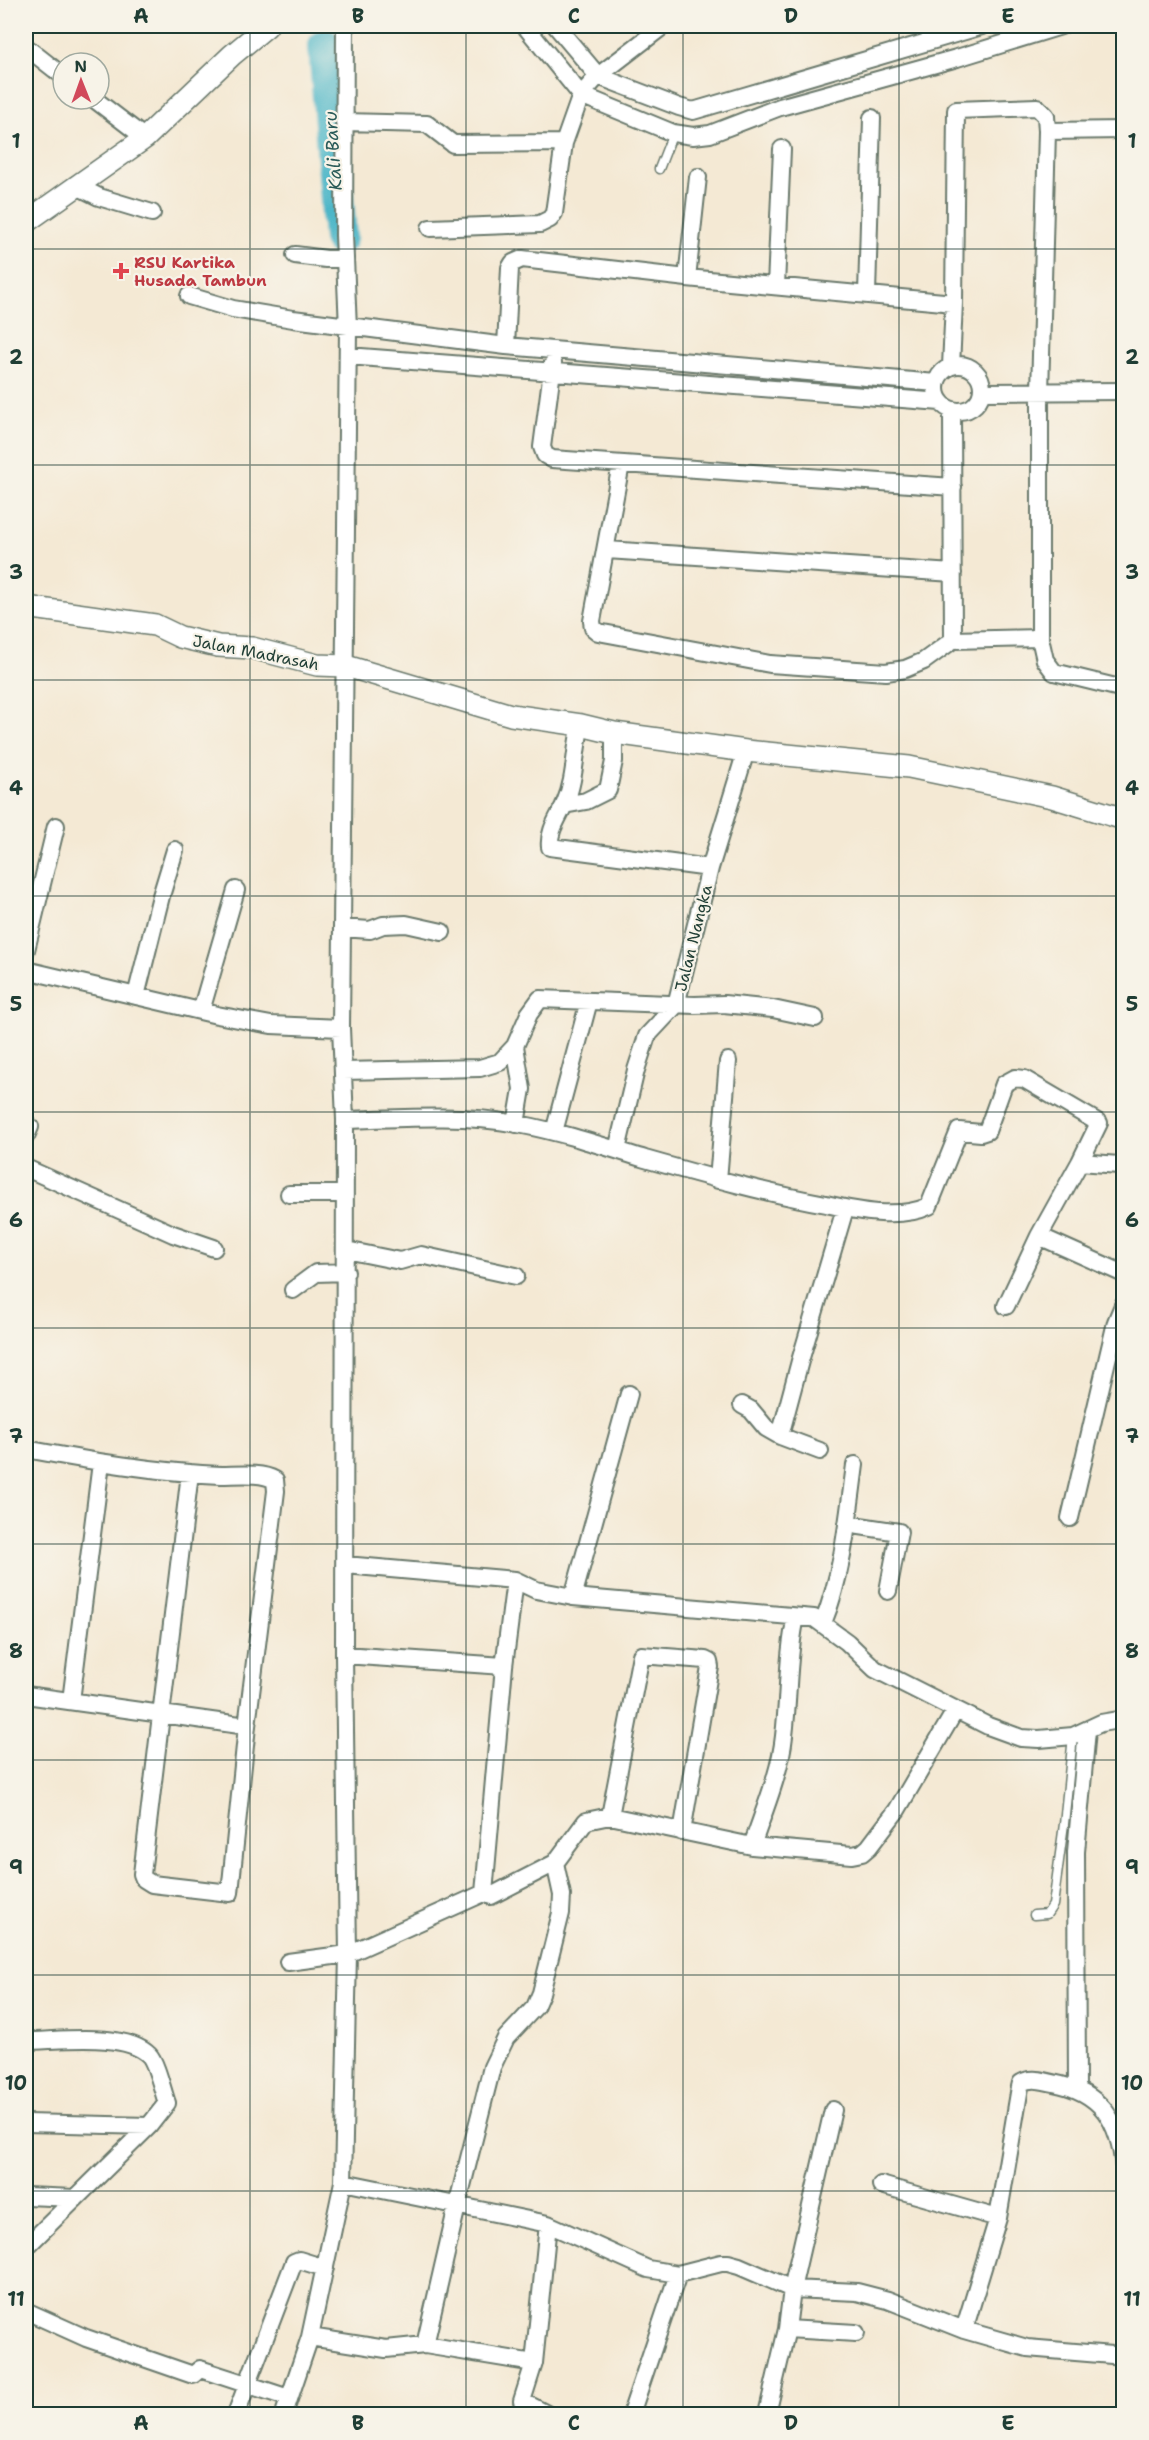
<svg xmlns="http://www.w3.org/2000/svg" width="1149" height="2440" viewBox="0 0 1149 2440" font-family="'Shantell Sans',sans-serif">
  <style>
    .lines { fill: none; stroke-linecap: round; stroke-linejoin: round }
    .river { stroke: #4ab5c7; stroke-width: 34 }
    .service-casing { stroke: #6a796c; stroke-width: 11 }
    .minor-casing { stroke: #6a796c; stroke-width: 20 }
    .tertiary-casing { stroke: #6a796c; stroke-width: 24 }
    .service { stroke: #fff; stroke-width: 8 }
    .minor { stroke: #fff; stroke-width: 16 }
    .tertiary { stroke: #fff; stroke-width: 21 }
    .grid { fill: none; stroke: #1f3d34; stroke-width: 1.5; stroke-opacity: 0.55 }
    .health-dot { fill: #e0444e; stroke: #f7f3e8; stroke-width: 2 }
    .labels { text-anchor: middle; stroke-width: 4.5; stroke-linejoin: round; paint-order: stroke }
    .health-label { font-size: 16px; font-weight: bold; fill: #be3a42; stroke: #f7f3e8; text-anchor: start }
    .street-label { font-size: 16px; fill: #1f3d34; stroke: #f7f3e8 }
    .water-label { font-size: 18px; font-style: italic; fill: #2a5b59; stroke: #f7f3e8 }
    .neatline { fill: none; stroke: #1f3d34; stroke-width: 2 }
    .grid-label { font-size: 20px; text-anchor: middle; font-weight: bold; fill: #1f3d34 }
  </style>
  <rect width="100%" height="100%" fill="#f7f3e8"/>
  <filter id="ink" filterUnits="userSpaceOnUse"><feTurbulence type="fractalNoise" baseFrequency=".0167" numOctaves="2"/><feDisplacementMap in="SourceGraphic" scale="12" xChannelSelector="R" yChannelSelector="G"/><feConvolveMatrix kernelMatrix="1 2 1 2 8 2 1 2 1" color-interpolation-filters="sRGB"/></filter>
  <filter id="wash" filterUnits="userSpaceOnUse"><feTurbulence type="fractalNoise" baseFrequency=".008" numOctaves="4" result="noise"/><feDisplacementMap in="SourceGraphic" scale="24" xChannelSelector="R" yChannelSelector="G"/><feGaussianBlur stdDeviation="1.35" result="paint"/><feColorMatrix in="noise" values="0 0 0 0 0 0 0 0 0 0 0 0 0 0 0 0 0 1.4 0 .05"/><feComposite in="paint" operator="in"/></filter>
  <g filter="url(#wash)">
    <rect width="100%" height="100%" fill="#f4e9d4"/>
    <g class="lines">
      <path class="river" d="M 325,46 L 340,238"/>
    </g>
  </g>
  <g filter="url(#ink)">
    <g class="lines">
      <defs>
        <path id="service" d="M 659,169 L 673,133
          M 1034,1915 L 1047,1914 L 1053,1905 L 1064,1824 L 1073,1736"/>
        <path id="minor" d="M 525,26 L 581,95 L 673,133 L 693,136 L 710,134 L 780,107 L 957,58 L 1061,26
          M 556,26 L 598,76 L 679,107 L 693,111 L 982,26
          M 26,47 L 63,76
          M 94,99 L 145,138
          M 344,122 L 427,124 L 453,144 L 564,143
          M 1047,131 L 1124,130
          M 75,185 L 99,197 L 152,213
          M 430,228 L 540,224 L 550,219 L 554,213 L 564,143 L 581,95 L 598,76 L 663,26
          M 295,255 L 326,259 L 344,259
          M 687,278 L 698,177
          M 776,286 L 782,149
          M 867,294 L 872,118
          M 189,296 L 233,309 L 293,319 L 506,346 L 936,383
          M 506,346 L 510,268 L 513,263 L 522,259 L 687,278 L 954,303
          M 348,356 L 941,402
          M 553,363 L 542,447 L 545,455 L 552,459 L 953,487
          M936 388a23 23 0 1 1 46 0a23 23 0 1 1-46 0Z
          M 951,366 L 954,303 L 956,110 L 1037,107 L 1046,116 L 1047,131 L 1040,393 L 1040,638 L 1045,660 L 1054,672 L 1124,689
          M 982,392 L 1124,391
          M 952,410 L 953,640
          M 621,464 L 592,621 L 593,628 L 598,632 L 770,664 L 886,672 L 905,669 L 924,661 L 953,640 L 1040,638
          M 607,550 L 953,573
          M 581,725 C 574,751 576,778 565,803 C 559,817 548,831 550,847 L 710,868
          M 564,805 L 586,801 L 608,790 L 614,761 L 614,733
          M 342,928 L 370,930 L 383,925 L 406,924 L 442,932
          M 26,950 L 56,826
          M 26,970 L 217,1015 L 271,1025 L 341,1028
          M 136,996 L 161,896 L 175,850
          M 201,1011 L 236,890
          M 515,1046 L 522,1089 L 516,1124
          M 343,1071 L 480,1068 L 500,1062 L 515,1046 L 529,1014 L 540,999 L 695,1005 L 724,1004 L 773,1009 L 815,1018
          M 345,1120 C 403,1118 461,1114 518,1124 C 561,1132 603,1146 645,1159 C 705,1176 765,1193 826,1204 C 857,1211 899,1220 929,1206 L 959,1131 L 981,1133 L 987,1131 L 1004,1084 L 1015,1078 L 1024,1079 L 1099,1123 L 1080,1162 L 1119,1165 L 1124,1163
          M 26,1124 L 30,1127 L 26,1136
          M 554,1132 L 589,1001
          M 617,1150 L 636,1070 L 647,1036 L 676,1005 L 710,868 L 746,751
          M 26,1168 L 173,1234 L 214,1248
          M 718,1180 L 728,1061
          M 289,1194 L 345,1194
          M 1039,1236 L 1124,1274
          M 346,1250 L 400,1261 L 421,1255 L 516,1276
          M 293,1290 L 316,1273 L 346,1272
          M 1006,1306 L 1039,1236 L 1080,1162
          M 742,1405 L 751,1410 L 766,1428 L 780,1436
          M 26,1449 C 90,1461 155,1472 221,1475 C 237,1475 261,1472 275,1480 L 276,1491 L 247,1726 L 230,1893 L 152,1884 L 144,1879 L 142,1874 L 190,1473
          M 820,1451 L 780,1436 L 800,1361 L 845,1209
          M 1070,1518 L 1116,1322 L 1124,1303
          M 847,1524 L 899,1532 L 888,1591
          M 345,1565 L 515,1580 L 536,1590 L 573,1597 L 814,1618 L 847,1642 L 875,1669 L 988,1726 L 1021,1738 L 1039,1739 L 1073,1736 L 1101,1723 L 1124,1719
          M 573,1597 L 629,1394
          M 823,1623 C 843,1574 848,1517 855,1465
          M 344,1655 L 504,1666
          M 26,1695 L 247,1726
          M 71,1701 L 101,1463
          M 610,1816 L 641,1655 L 705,1660 L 709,1662 L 710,1667 L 682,1832
          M 752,1846 C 764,1810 780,1774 784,1736 C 789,1696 787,1656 796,1617
          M 484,1893 L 504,1666 L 515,1580
          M 288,1962 L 348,1954 L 484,1893 L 491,1896 L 555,1863 L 586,1821 L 610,1816 L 752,1846 L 852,1855 L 862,1853 L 869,1847 L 897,1810 L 955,1711
          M 26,2041 C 58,2041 125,2031 149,2055 C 156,2062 163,2092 167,2103 L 149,2126 L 26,2247
          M 1077,2089 L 1076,1852 L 1087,1730
          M 26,2123 L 149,2126
          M 343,2182 L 548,2224 L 648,2269 L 678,2274 L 721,2263 L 728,2263 L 739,2266 L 792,2289 L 857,2292 L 888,2300 L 964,2330 L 1027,2348 L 1124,2356
          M 881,2185 L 998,2218 L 1020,2087 L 1021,2083 C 1032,2077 1042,2081 1053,2083 C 1102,2092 1119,2121 1124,2168
          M 26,2196 L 75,2198
          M 26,2311 L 86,2338 L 193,2375 L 200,2369 L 289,2398
          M 787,2329 L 856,2333
          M 964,2330 L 998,2218
          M 310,2337 L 386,2349 L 425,2345 L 534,2363
          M 425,2345 L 457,2206 L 492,2067 L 506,2038 L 535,2007 L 541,1993 L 561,1913 L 562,1895 L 555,1863
          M 236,2414 L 294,2262 L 299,2260 L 325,2268
          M 284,2414 L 310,2337 L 343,2182 L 348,1954 L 344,1655 L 345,1120 L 341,1028 L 348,328 L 344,235 L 345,26
          M 547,2414 L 522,2401 L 534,2363 L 548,2224
          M 631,2414 L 678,2274
          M 767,2414 L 787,2329 L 792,2289 L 833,2110"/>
        <path id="tertiary" d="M 26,222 L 145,138 L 232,55 L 267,26
          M 26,607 L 155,625 L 180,637 L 218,646 L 252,648 L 317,665 L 346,666 L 511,715 L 581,725 L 614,733 L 746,751 L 909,767 L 1052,797 L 1124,819"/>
      </defs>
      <use href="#service" class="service-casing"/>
      <use href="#minor" class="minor-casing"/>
      <use href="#tertiary" class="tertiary-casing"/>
      <use href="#service" class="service"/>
      <use href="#minor" class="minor"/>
      <use href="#tertiary" class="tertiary"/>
    </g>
  </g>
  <path class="grid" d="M 250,26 L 250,2414M 466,26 L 466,2414M 683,26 L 683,2414M 899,26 L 899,2414M 26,249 L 1124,249M 26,465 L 1124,465M 26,680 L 1124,680M 26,896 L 1124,896M 26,1112 L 1124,1112M 26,1328 L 1124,1328M 26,1544 L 1124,1544M 26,1760 L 1124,1760M 26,1975 L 1124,1975M 26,2191 L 1124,2191"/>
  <path class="health-dot" d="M118 262h6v6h6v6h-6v6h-6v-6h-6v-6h6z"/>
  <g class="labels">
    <g class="health-label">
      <text x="134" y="268">RSU Kartika<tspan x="134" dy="18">Husada Tambun</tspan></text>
    </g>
    <g class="street-label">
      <text transform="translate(256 652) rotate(11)" y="6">Jalan Madrasah</text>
      <text transform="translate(693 938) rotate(-76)" y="6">Jalan Nangka</text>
    </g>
    <g class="water-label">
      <text transform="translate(333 151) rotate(-94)" y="6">Kali Baru</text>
    </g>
  </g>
  <rect width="1149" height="2440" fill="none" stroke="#f7f3e8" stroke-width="66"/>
  <g transform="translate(81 81) rotate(359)"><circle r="28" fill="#f7f3e8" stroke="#a1aaa0" stroke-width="1.5"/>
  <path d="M0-4.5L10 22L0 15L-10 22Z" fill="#d1495b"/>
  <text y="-9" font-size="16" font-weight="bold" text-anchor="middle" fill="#1f3d34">N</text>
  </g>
  <rect x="33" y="33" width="1083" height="2374" class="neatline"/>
  <g class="grid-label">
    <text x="141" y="23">A</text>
    <text x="358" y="23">B</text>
    <text x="574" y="23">C</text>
    <text x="791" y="23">D</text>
    <text x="1008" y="23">E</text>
    <text x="16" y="148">1</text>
    <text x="1132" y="148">1</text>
    <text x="16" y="364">2</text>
    <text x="1132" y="364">2</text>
    <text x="16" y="579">3</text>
    <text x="1132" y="579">3</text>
    <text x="16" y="795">4</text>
    <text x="1132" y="795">4</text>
    <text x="16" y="1011">5</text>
    <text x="1132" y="1011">5</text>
    <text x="16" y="1227">6</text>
    <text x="1132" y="1227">6</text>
    <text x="16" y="1443">7</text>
    <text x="1132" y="1443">7</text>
    <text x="16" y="1658">8</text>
    <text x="1132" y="1658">8</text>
    <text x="16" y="1874">9</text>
    <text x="1132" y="1874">9</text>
    <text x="16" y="2090">10</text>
    <text x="1132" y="2090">10</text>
    <text x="16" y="2306">11</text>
    <text x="1132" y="2306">11</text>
    <text x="141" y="2430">A</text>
    <text x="358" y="2430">B</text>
    <text x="574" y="2430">C</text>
    <text x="791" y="2430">D</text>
    <text x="1008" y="2430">E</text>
  </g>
</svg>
